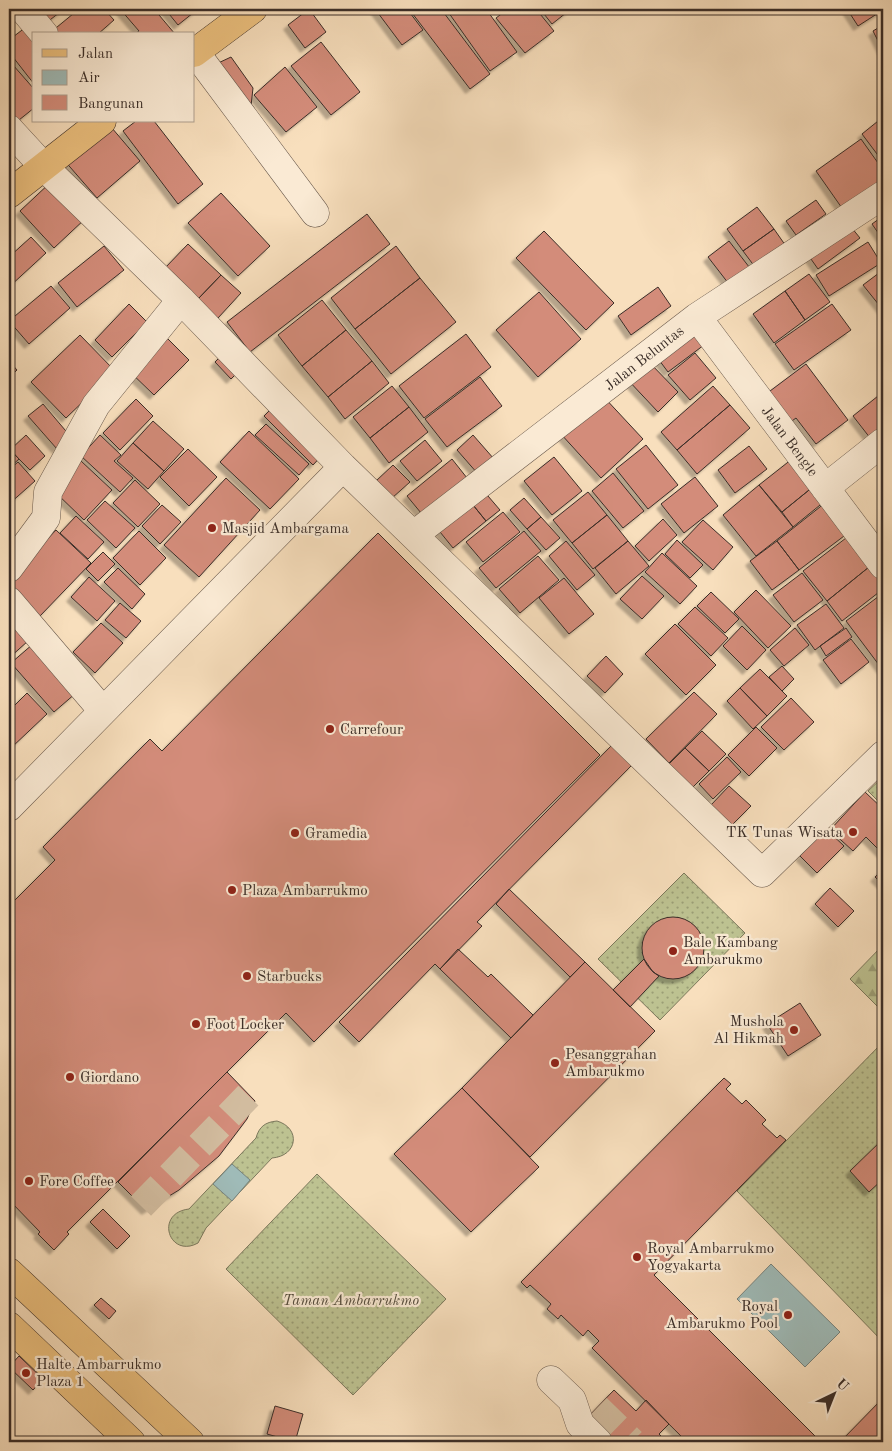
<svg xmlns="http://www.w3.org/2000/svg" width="892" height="1451" viewBox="0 0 892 1451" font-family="'Old Standard TT',serif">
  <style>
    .grass { fill: url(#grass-dots); stroke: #7c785c }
    .forest { fill: url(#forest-firs); stroke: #7c785c }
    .water { fill: #9fbbb8; stroke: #77837e }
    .building { fill: #d38c7a; stroke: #3b2e28; filter: url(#shadow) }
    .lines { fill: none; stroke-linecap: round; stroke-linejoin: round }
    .minor-tunnel { stroke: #d2bc9f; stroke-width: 28; stroke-dasharray: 28 14; stroke-linecap: butt }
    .minor-casing { stroke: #6a5a4d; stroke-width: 29 }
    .major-casing { stroke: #3b2e28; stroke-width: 29 }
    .minor { stroke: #faead4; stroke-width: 28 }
    .major { stroke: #ecc07e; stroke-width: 28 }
    .poi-dot { fill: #8f2418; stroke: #faead4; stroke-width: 2 }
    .labels { text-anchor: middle; stroke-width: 4.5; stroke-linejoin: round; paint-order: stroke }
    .street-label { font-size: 15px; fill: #3b2e28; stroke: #faead4 }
    .poi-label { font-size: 15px; fill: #3b2e28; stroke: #faead4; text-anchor: start }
    .park-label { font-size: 15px; font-style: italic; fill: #554c3d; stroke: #faead4 }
  </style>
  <defs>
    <pattern id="grass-dots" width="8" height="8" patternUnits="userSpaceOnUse" patternTransform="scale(1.25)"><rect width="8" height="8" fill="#bdc291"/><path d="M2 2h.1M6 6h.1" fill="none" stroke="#9b9e76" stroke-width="1.8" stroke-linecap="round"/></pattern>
    <pattern id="forest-firs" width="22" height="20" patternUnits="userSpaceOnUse" patternTransform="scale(1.25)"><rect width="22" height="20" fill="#bdc291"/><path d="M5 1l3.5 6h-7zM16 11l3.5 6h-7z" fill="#9b9e76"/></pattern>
    <filter id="shadow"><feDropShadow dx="-4.5" dy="4.5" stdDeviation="1" flood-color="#0004"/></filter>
  </defs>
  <rect width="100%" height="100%" fill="#f8dfbd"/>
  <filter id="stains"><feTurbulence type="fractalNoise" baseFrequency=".004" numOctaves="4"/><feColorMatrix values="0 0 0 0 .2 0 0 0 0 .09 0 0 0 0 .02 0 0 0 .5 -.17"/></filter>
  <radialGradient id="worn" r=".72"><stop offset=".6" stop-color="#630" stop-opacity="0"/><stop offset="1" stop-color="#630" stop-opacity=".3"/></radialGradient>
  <path class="grass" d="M 883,777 L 883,806 L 868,791 Z
    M 684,873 L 745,933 L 660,1020 L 598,959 Z
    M 883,1042 L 883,1342 L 737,1191 Z
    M 277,1121 C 301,1128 298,1156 272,1158 L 206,1228 L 198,1243 C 169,1259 154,1213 189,1209 L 256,1138 C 259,1127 265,1122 277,1121 Z
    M 317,1174 L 446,1299 L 353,1395 L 226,1269 Z"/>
  <path class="forest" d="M 883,945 L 883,1012 L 850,979 Z"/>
  <path class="water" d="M 232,1164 L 250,1180 L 232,1201 L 213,1184 Z
    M 771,1264 L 840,1332 L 805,1367 L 737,1299 Z"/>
  <path class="building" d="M 34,9 L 64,9 L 46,23 Z
    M 79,9 L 104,9 L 114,20 L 98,34 L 53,34 L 51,32 Z
    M 120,9 L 154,9 L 175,34 L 135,34 L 139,31 Z
    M 165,9 L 198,9 L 178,25 Z
    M 309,9 L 326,32 L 305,48 L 288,25 Z
    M 375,9 L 407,9 L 423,30 L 402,45 Z
    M 409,9 L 441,9 L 490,74 L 470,89 Z
    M 446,9 L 486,9 L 517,52 L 490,71 Z
    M 508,9 L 536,9 L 554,31 L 525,53 L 496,18 Z
    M 540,9 L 571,9 L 552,24 Z
    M 847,9 L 883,9 L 883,10 L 858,26 Z
    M 30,24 L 34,34 L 34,84 L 9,52 L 9,40 Z
    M 883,25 L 883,51 L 873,31 Z
    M 321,42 L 360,92 L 331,115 L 291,66 Z
    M 231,57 L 253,88 L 250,115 L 214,65 Z
    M 13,65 L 34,89 L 34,108 L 14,124 L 9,119 L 9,69 Z
    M 285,67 L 317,107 L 286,132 L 254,95 Z
    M 883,117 L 883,162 L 862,134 Z
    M 106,121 L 140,161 L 97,198 L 63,159 Z
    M 136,121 L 154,121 L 203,184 L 178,204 L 123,131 Z
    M 861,139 L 883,170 L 883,184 L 844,211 L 816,171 Z
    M 9,146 L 16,154 L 9,160 Z
    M 52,181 L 86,218 L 54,248 L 20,211 Z
    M 221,193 L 270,246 L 238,276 L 188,223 Z
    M 816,200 L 826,214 L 796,235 L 786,221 Z
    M 757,207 L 774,229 L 743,251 L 727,229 Z
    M 367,214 L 390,244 L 250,352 L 227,322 Z
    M 883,216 L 883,240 L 872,224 Z
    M 847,222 L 860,238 L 818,269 L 806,252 Z
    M 774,229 L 788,249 L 758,271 L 743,251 Z
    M 544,231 L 614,303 L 586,330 L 516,258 Z
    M 31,237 L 46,253 L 9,287 L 9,257 Z
    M 729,241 L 753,272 L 732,288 L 708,257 Z
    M 868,242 L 881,263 L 829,296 L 816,275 Z
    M 188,244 L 221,275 L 198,299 L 165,268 Z
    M 104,246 L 124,270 L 77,307 L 58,283 Z
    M 396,246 L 420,278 L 355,329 L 331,298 Z
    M 883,270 L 883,310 L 863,285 Z
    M 809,274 L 830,302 L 805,320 L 785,291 Z
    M 221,275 L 241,293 L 218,318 L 198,299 Z
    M 420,278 L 456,322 L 391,374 L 355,329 Z
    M 51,286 L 70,308 L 29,344 L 9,321 Z
    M 658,287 L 671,306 L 631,335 L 618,316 Z
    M 785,291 L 805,320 L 774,343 L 753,314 Z
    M 539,292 L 581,339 L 538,377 L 496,330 Z
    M 322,300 L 346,330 L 302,366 L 278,335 Z
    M 129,304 L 147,322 L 112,357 L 95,340 Z
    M 832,304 L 851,330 L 794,370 L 775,344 Z
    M 690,325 L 704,345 L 668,372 L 653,352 Z
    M 346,330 L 372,361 L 328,397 L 302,366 Z
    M 162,333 L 189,360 L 154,395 L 127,369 Z
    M 466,334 L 491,367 L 424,418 L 399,386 Z
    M 80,335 L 115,371 L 66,418 L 31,382 Z
    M 228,349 L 244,366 L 231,379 L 215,362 Z
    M 695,353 L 716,378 L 690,400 L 668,375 Z
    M 647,360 L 678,392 L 658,412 L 627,379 Z
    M 9,361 L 17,370 L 9,378 Z
    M 372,361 L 389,383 L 345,419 L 328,397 Z
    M 806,364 L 848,420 L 816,444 L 796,418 L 785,426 L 762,397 Z
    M 480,377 L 502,406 L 447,447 L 425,419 Z
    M 392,386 L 409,407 L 370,438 L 353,417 Z
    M 713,386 L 730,405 L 677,450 L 661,432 Z
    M 883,392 L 883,435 L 874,443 L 853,416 Z
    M 602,395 L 643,439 L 601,478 L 560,433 Z
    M 136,399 L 153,416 L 120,450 L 103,433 Z
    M 43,404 L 71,437 L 57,449 L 28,416 Z
    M 276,404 L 325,452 L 313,465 L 264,416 Z
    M 730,405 L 750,428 L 697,474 L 677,450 Z
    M 409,407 L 428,432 L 389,463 L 370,438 Z
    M 153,421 L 184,449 L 164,471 L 133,443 Z
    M 266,424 L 309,464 L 299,475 L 255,435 Z
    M 249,431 L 299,479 L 270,509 L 220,462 Z
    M 26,435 L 45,456 L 30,470 L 10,450 Z
    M 100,435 L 121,455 L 114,461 L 133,478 L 120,492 L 81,456 Z
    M 473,435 L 494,459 L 478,474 L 457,450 Z
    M 425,440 L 442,461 L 417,481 L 400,461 Z
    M 133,443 L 164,471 L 148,489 L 117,461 Z
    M 646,445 L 678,485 L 648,509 L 616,469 Z
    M 749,446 L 767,469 L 735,493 L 718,470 Z
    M 9,448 L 19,459 L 9,468 Z
    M 188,449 L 217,477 L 189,506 L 160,477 Z
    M 554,457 L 582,491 L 552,515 L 524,481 Z
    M 452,459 L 471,483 L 426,519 L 407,496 Z
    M 792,459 L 814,486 L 782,512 L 759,485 Z
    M 81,461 L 112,490 L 84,520 L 53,490 Z
    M 18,462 L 35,481 L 9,504 L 9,470 Z
    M 393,465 L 410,482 L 392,498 L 376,481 Z
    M 613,473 L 644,511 L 623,528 L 592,491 Z
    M 695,477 L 718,506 L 684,533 L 661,504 Z
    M 226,478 L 260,510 L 199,577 L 164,545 Z
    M 135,480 L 160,504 L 138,527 L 113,503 Z
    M 759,485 L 793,527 L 756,556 L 723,515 Z
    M 814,486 L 825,501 L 793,527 L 782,512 Z
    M 482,489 L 500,510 L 486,521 L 469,500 Z
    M 588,492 L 607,515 L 572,543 L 553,520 Z
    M 524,498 L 541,517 L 527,529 L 510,510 Z
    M 469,500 L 486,521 L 453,548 L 436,527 Z
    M 105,501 L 135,528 L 116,548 L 87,520 Z
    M 825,503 L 848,533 L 799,570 L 777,541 Z
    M 162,505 L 181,522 L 160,544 L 142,526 Z
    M 503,512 L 520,532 L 483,562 L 466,542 Z
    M 607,515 L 628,541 L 593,569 L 572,543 Z
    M 76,516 L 104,542 L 88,559 L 60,533 Z
    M 541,517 L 560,538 L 546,550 L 527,529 Z
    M 663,519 L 677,535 L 649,561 L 635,546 Z
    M 703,520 L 733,547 L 713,570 L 682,542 Z
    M 56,530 L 91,563 L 40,616 L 9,585 L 9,580 Z
    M 139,531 L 166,558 L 140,585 L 113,558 Z
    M 524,531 L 541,551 L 496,588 L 479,568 Z
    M 378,533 L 600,755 L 314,1042 L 286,1013 L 67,1232 L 69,1234 L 54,1250 L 38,1234 L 40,1232 L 9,1200 L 9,906 L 55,860 L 43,847 L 150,739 L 162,751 Z
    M 846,538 L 869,567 L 827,601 L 803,571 Z
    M 677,540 L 703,565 L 690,578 L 665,554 Z
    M 566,541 L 595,575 L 577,590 L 549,556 Z
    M 628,541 L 649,566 L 616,594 L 595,568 Z
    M 777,541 L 799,570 L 772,590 L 750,561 Z
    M 103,552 L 115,564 L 98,581 L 86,569 Z
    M 662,553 L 697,586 L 680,604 L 645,572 Z
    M 538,556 L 559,580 L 520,613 L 499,589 Z
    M 869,567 L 883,585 L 883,589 L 842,621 L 827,601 Z
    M 118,568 L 145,594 L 132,609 L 104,582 Z
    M 802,573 L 823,600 L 794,622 L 773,595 Z
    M 642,576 L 664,596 L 642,619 L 620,599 Z
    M 89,577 L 115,601 L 97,621 L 71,597 Z
    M 564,578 L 594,614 L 569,634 L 539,598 Z
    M 756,590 L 791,626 L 768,648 L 734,612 Z
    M 711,592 L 739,619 L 725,633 L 697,606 Z
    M 883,593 L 883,667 L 882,669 L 846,621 Z
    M 120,603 L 141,621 L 126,638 L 105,620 Z
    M 826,604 L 844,628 L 815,650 L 797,625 Z
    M 695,607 L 728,638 L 711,656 L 678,624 Z
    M 9,619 L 28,641 L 9,658 Z
    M 101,623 L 123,643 L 95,673 L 73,652 Z
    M 675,624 L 716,665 L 686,695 L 645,654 Z
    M 742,626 L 766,650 L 747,670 L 723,646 Z
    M 795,628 L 809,645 L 784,666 L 770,650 Z
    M 846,628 L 852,637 L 826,656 L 820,646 Z
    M 851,639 L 869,662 L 841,684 L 823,660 Z
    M 33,644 L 76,693 L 54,712 L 11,663 Z
    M 606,656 L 623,674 L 605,693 L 587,676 Z
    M 782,666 L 794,679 L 782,691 L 769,677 Z
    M 760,669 L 787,696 L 767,716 L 740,688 Z
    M 740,688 L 767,716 L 753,729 L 727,701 Z
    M 694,692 L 717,714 L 669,763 L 646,739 Z
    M 27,693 L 47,714 L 11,748 L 9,746 L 9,711 Z
    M 791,698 L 814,722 L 784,750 L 761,727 Z
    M 756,727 L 777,748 L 749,776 L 728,755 Z
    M 702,731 L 726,754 L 709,771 L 685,748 Z
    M 613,744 L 633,764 L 477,922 L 482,926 L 440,969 L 435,964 L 359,1042 L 339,1022 Z
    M 685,748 L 709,771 L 693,787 L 669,764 Z
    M 727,757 L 741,772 L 713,799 L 699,784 Z
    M 729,786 L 751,806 L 732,825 L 711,805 Z
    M 865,792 L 883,809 L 883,854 L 866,837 L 853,851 L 830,830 Z
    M 826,829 L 844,846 L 817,873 L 800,856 Z
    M 883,869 L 883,885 L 875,877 Z
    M 830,888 L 854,911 L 838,927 L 815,904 Z
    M 509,889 L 585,962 L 570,977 L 496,904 Z
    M642 948a31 31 0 1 1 62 0a31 31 0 1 1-62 0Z
    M 458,949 L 488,977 L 491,974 L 533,1015 L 511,1038 L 440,969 Z
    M 644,959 L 653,972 L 659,976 L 630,1007 L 613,990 Z
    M 585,962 L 655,1031 L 530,1157 L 462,1088 Z
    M 800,1003 L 821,1035 L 788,1056 L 767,1024 Z
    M 227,1072 L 255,1101 L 247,1119 L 219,1156 L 179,1190 L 146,1210 L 118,1182 Z
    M 724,1078 L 731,1084 L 726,1089 L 742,1104 L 746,1100 L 766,1120 L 762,1124 L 777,1138 L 780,1135 L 786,1140 L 654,1275 L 821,1442 L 687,1442 L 592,1348 L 599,1341 L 588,1330 L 583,1336 L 561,1315 L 558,1319 L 547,1309 L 551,1304 L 530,1285 L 527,1288 L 521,1282 Z
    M 462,1088 L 539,1167 L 471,1232 L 394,1154 Z
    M 883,1139 L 883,1179 L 869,1192 L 850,1171 Z
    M 103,1209 L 130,1236 L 117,1249 L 90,1222 Z
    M 101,1298 L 116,1311 L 109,1319 L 94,1305 Z
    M 19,1356 L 43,1379 L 33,1390 L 9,1367 Z
    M 614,1390 L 636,1411 L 646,1400 L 669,1424 L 659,1434 L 667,1442 L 610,1442 L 586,1419 Z
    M 883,1398 L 883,1442 L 840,1442 Z
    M 275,1406 L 303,1414 L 295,1442 L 267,1434 Z"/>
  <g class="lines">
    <path class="minor-tunnel" d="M 141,1206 L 249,1095
      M 597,1408 L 632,1442"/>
    <defs>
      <path id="minor" d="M 23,9 L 44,34
        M 195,52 L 315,213
        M 9,129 L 44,167 L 181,300 L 343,467 L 762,873 L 883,755
        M 697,317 L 883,565
        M 825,488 L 883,442
        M 415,534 L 697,317 L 883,195
        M 9,568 L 46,518 L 48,492 L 96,405 L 181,300
        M 9,601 L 103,711
        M 9,807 L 343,467
        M 551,1380 L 572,1400 L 580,1424 L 598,1442"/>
      <path id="major" d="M 194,53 L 253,9
        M 9,194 L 102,121
        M 9,1272 L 190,1442
        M 9,1326 L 131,1442"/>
    </defs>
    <use href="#minor" class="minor-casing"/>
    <use href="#major" class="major-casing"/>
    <use href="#minor" class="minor"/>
    <use href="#major" class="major"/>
  </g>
  <g class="poi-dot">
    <circle cx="212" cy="528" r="5"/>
    <circle cx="330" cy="729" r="5"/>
    <circle cx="853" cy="832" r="5"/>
    <circle cx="295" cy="833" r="5"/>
    <circle cx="232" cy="890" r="5"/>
    <circle cx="673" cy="951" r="5"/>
    <circle cx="247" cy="976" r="5"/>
    <circle cx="196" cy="1024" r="5"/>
    <circle cx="794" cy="1030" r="5"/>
    <circle cx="555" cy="1063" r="5"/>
    <circle cx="70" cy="1077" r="5"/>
    <circle cx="29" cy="1181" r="5"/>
    <circle cx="637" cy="1257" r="5"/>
    <circle cx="788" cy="1315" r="5"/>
    <circle cx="26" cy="1373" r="5"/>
  </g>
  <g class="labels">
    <g class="street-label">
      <text transform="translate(644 358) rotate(-38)" y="5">Jalan Beluntas</text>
      <text transform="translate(790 441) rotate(53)" y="5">Jalan Bengle</text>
    </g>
    <g class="poi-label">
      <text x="222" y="533">Masjid Ambargama</text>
      <text x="340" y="734">Carrefour</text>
      <text x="843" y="837" text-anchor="end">TK Tunas Wisata</text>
      <text x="305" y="838">Gramedia</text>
      <text x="242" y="895">Plaza Ambarrukmo</text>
      <text x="683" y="947">Bale Kambang<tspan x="683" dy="17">Ambarukmo</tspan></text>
      <text x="257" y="981">Starbucks</text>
      <text x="784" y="1026" text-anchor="end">Mushola<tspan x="784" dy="17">Al Hikmah</tspan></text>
      <text x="206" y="1029">Foot Locker</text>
      <text x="565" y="1059">Pesanggrahan<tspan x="565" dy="17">Ambarukmo</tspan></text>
      <text x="80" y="1082">Giordano</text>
      <text x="39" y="1186">Fore Coffee</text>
      <text x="647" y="1253">Royal Ambarrukmo<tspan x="647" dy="17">Yogyakarta</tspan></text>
      <text x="778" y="1311" text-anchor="end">Royal<tspan x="778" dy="17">Ambarukmo Pool</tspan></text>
      <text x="36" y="1369">Halte Ambarrukmo<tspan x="36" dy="17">Plaza 1</tspan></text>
    </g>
    <g class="park-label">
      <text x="351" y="1305">Taman Ambarrukmo</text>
    </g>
  </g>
  <rect width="892" height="1451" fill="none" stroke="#f8dfbd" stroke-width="30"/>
  <rect x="10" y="10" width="872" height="1431" fill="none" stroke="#3b2e28" stroke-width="2.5"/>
  <rect x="15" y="15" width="862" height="1421" fill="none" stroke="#3b2e28"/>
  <rect x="32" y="32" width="162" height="90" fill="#faead4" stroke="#ae9f8f"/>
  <rect x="42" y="49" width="25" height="8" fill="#ecc07e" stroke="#ae9f8f"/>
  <text x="78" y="58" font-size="15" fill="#3b2e28">Jalan</text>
  <rect x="42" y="70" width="25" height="15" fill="#9fbbb8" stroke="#ae9f8f"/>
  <text x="78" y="82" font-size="15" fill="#3b2e28">Air</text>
  <rect x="42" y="95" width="25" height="15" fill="#d38c7a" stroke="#ae9f8f"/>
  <text x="78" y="108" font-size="15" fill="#3b2e28">Bangunan</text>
  <g transform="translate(834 1394) rotate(43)" stroke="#faead4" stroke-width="4" paint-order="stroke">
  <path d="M0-4L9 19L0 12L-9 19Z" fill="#3b2e28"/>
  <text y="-8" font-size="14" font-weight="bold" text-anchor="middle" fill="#3b2e28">U</text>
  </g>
  <rect width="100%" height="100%" filter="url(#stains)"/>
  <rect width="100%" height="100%" fill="url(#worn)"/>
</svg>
